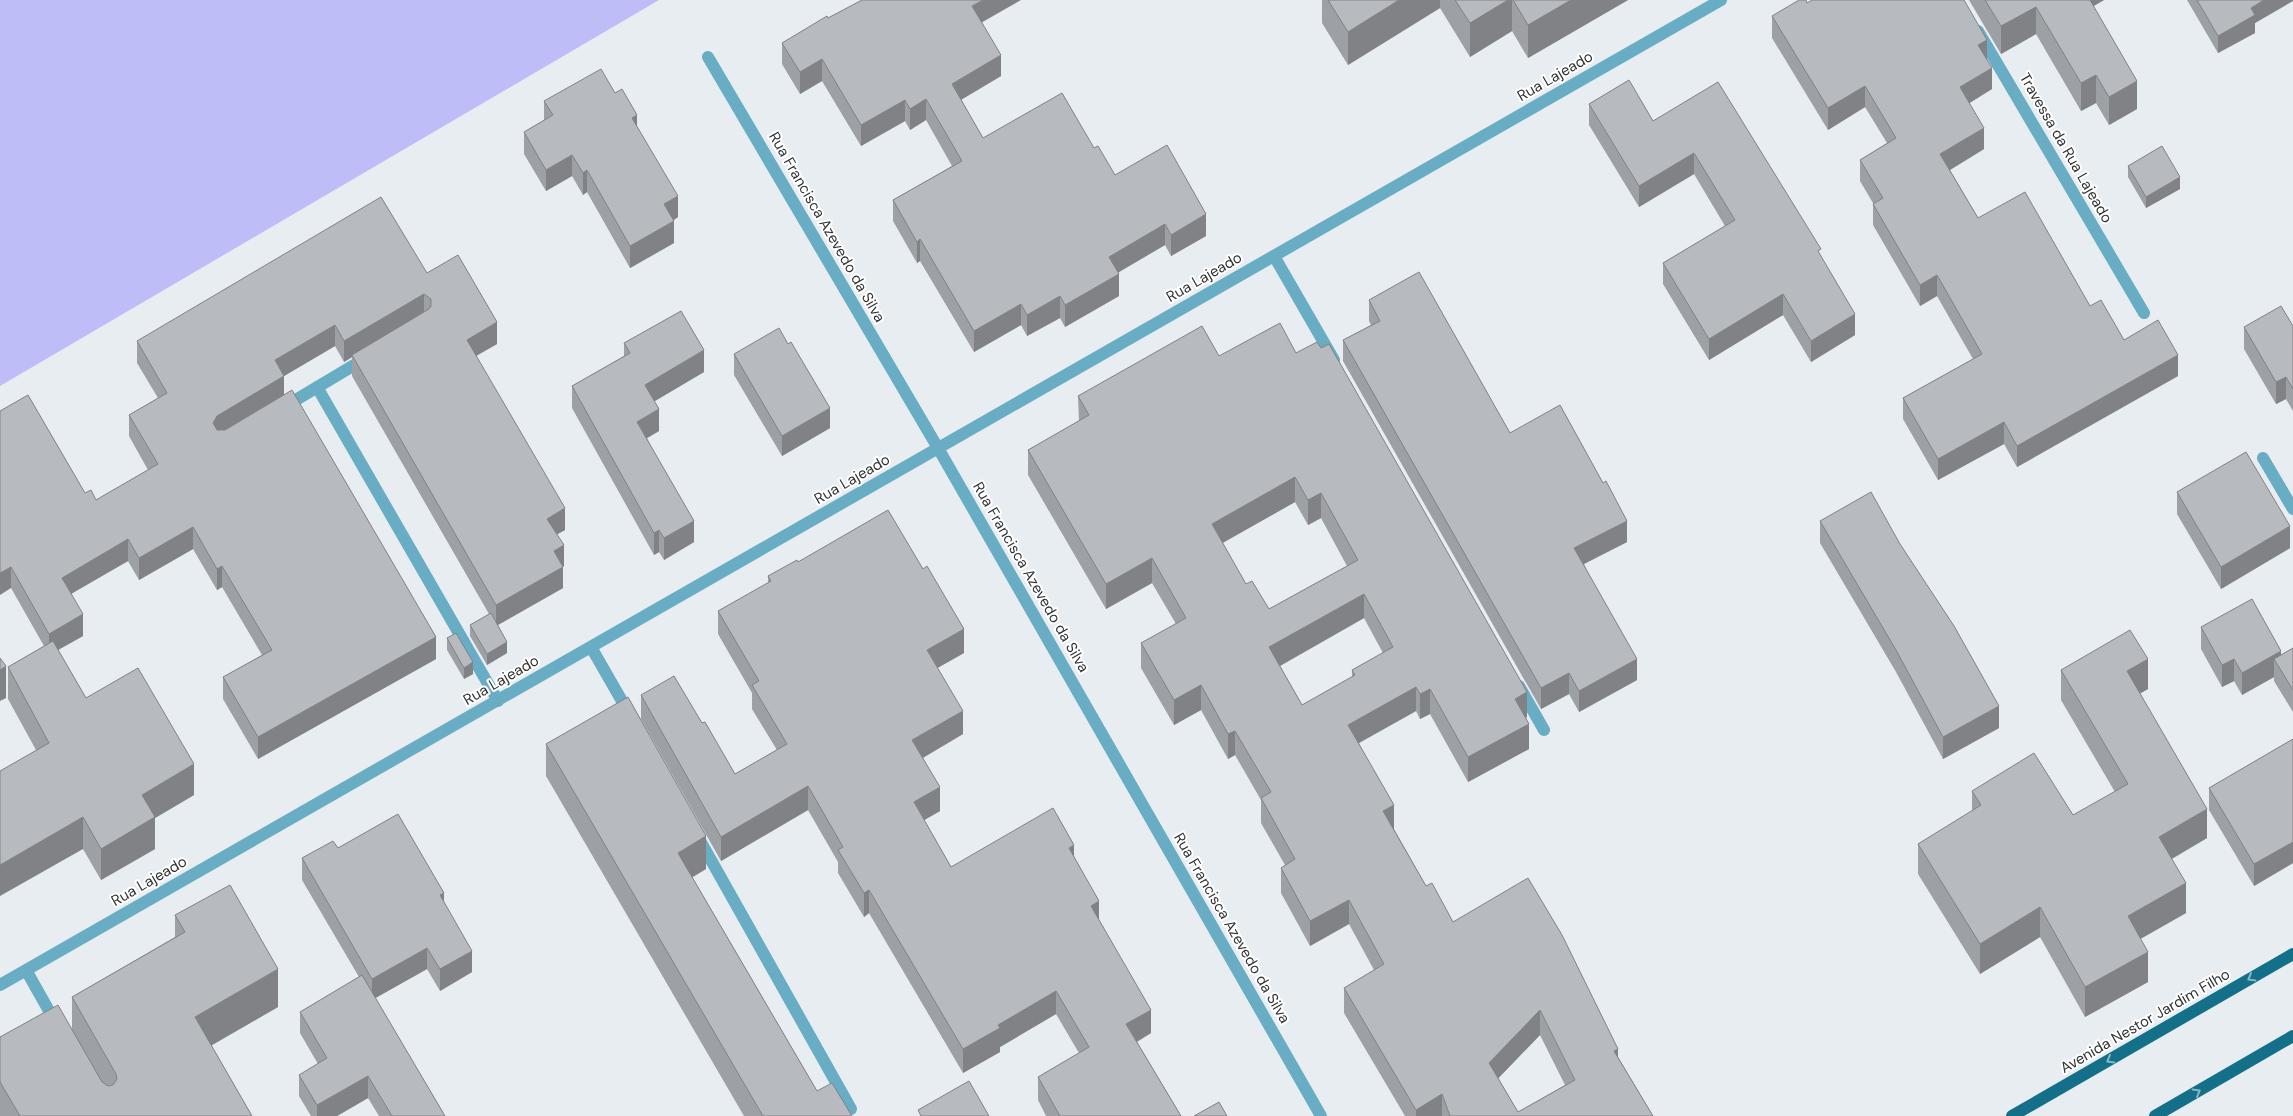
<svg xmlns="http://www.w3.org/2000/svg" width="2293" height="1116" viewBox="0 0 2293 1116" font-family="'DM Sans',sans-serif">
  <style>
    .green { fill: #bebdf7 }
    .lines { fill: none; stroke-linecap: round; stroke-linejoin: round }
    .minor { stroke: #69adc4; stroke-width: 12 }
    .major { stroke: #146f88; stroke-width: 12 }
    .wall { fill: #9da0a4; fill-rule: evenodd }
    .shaded-wall { fill: #808286 }
    .building { fill: #b7babf; stroke: #808286; fill-rule: evenodd }
    .oneway { stroke: #8ab7c4 }
    .labels { text-anchor: middle; stroke-width: 4; stroke-linejoin: round; paint-order: stroke }
    .street-label { font-size: 15px; fill: #313334; stroke: #fff }
  </style>
  <rect width="100%" height="100%" fill="#e8edf1"/>
  <path class="green" d="M 0,0 L 659,0 L 0,386 Z"/>
  <g class="lines">
    <path class="minor" d="M 1978,31 L 2144,313
      M 708,57 L 938,448 L 1321,1116
      M 1274,256 L 1334,360
      M 317,387 L 498,701
      M 284,407 L 366,358
      M 2263,458 L 2293,509
      M 591,647 L 630,715
      M 1519,686 L 1544,730
      M 698,837 L 851,1109
      M 26,970 L 57,1025
      M 0,985 L 1721,0"/>
    <path class="major" d="M 2012,1116 L 2293,954
      M 2155,1116 L 2293,1036"/>
  </g>
  <path class="wall" d="M 1322,0 L 1628,0 L 1528,58 L 1512,31 L 1470,57 L 1440,8 L 1348,65 L 1322,23 Z
    M 1969,0 L 2104,0 L 2093,6 L 2137,109 L 2109,125 L 2096,103 L 2081,111 L 2036,34 L 2001,54 Z
    M 2187,0 L 2293,0 L 2255,23 L 2255,33 L 2218,53 Z
    M 1772,16 L 1987,59 L 1992,89 L 1969,103 L 1984,149 L 1950,170 L 1978,218 L 2090,306 L 2124,340 L 2178,376 L 2017,467 L 2004,444 L 1938,480 L 1903,419 L 1903,398 L 1973,359 L 1937,296 L 1920,306 L 1873,225 L 1873,203 L 1860,181 L 1860,160 L 1887,143 L 1865,107 L 1828,130 L 1772,38 Z
    M 828,18 L 982,22 L 1001,76 L 961,100 L 983,138 L 1094,148 L 1115,175 L 1206,236 L 1171,256 L 1165,245 L 1118,272 L 1119,296 L 1065,327 L 1060,318 L 1027,336 L 1021,325 L 974,352 L 920,261 L 917,263 L 893,221 L 893,200 L 952,166 L 926,120 L 910,130 L 905,121 L 861,146 L 822,81 L 800,94 L 782,64 L 782,43 Z
    M 615,93 L 637,126 L 678,217 L 674,220 L 674,243 L 630,268 L 587,192 L 583,195 L 572,176 L 546,191 L 524,154 L 524,132 L 544,120 L 544,101 Z
    M 1589,104 L 1653,121 L 1821,256 L 1855,335 L 1811,362 L 1783,315 L 1709,360 L 1663,284 L 1663,263 L 1725,226 L 1694,174 L 1639,207 L 1589,125 Z
    M 2128,166 L 2180,189 L 2146,208 L 2128,177 Z
    M 427,273 L 497,344 L 476,356 L 565,530 L 557,534 L 564,566 L 563,567 L 563,588 L 498,625 L 507,653 L 487,665 L 470,636 L 470,625 L 489,614 L 352,376 L 352,357 L 344,362 L 335,346 L 284,376 L 284,395 L 436,659 L 258,759 L 223,699 L 223,677 L 262,655 L 222,587 L 217,590 L 193,549 L 139,580 L 128,561 L 71,594 L 83,636 L 58,650 L 86,698 L 194,795 L 155,818 L 155,849 L 101,880 L 83,849 L 36,750 L 8,699 L 8,667 L 44,646 L 11,588 L 0,411 L 85,493 L 96,500 L 148,470 L 129,436 L 129,415 L 158,398 L 137,363 L 137,341 Z
    M 1369,300 L 1627,542 L 1584,564 L 1637,680 L 1579,712 L 1569,694 L 1541,709 L 1343,361 L 1343,340 L 1371,325 L 1369,321 Z
    M 2293,326 L 2293,411 L 2286,399 L 2276,404 L 2244,349 L 2244,327 Z
    M 624,343 L 704,372 L 654,401 L 659,431 L 647,438 L 694,542 L 664,560 L 659,552 L 654,555 L 572,408 L 572,386 L 624,356 Z
    M 1296,353 L 1527,717 L 1526,718 L 1529,749 L 1468,782 L 1430,714 L 1420,719 L 1416,711 L 1359,743 L 1394,829 L 1426,886 L 1453,922 L 1618,1057 L 1653,1116 L 1405,1116 L 1344,1013 L 1344,988 L 1374,970 L 1349,924 L 1310,946 L 1281,893 L 1281,868 L 1285,865 L 1261,823 L 1261,800 L 1235,755 L 1228,759 L 1201,710 L 1174,725 L 1141,668 L 1141,643 L 1176,624 L 1152,583 L 1106,609 L 1028,475 L 1028,450 L 1079,421 L 1078,396 L 1219,356 ZM 1295,502 L 1308,525 L 1321,518 L 1347,566 L 1269,609 L 1246,584 L 1222,543 ZM 1364,618 L 1383,653 L 1352,670 L 1352,677 L 1302,705 L 1280,666 ZM 1540,1035 L 1565,1085 L 1518,1112 L 1498,1078 Z
    M 734,354 L 830,428 L 782,456 L 734,375 Z
    M 2177,492 L 2290,548 L 2221,589 L 2177,514 Z
    M 1820,521 L 1999,728 L 1943,759 L 1896,672 L 1820,543 Z
    M 798,562 L 964,653 L 937,668 L 963,734 L 923,758 L 940,811 L 924,820 L 951,867 L 1074,857 L 1099,921 L 1151,1033 L 1137,1042 L 1181,1116 L 1046,1116 L 1038,1100 L 1038,1077 L 1079,1053 L 1056,1014 L 1000,1047 L 1000,1052 L 963,1073 L 869,913 L 864,917 L 838,873 L 838,862 L 808,810 L 721,861 L 641,719 L 641,695 L 702,723 L 735,774 L 777,750 L 752,709 L 752,693 L 718,634 L 718,611 L 768,583 L 768,576 Z
    M 2201,627 L 2281,655 L 2293,648 L 2293,712 L 2274,681 L 2274,677 L 2242,695 L 2234,681 L 2222,687 L 2201,649 Z
    M 447,638 L 473,674 L 464,679 L 447,650 Z
    M 2061,670 L 2148,689 L 2140,693 L 2207,838 L 2172,859 L 2186,913 L 2140,939 L 2148,982 L 2085,1017 L 2040,937 L 1980,974 L 1918,874 L 1918,844 L 1972,811 L 1972,791 L 2073,815 L 2115,792 L 2061,700 Z
    M 2293,739 L 2293,863 L 2254,886 L 2209,810 L 2209,788 Z
    M 546,744 L 706,869 L 692,877 L 817,1091 L 852,1116 L 744,1116 L 546,776 Z
    M 338,848 L 444,902 L 472,972 L 440,991 L 427,969 L 375,998 L 445,1116 L 379,1116 L 368,1098 L 337,1116 L 311,1116 L 299,1096 L 299,1075 L 318,1064 L 300,1033 L 300,1012 L 359,977 L 302,880 L 302,858 Z
    M 175,915 L 278,1007 L 211,1045 L 252,1116 L 0,1116 L 0,1037 L 72,1029 L 72,997 L 175,937 Z"/>
  <path class="shaded-wall" d="M 983,0 L 1021,0 L 972,28 L 972,6 Z
    M 1399,0 L 1440,0 L 1440,8 L 1348,65 L 1348,32 Z
    M 1508,0 L 1512,0 L 1512,31 L 1470,57 L 1470,23 Z
    M 1571,0 L 1628,0 L 1528,58 L 1528,25 Z
    M 2082,0 L 2104,0 L 2082,13 Z
    M 2264,0 L 2293,0 L 2293,1 L 2255,23 L 2255,33 L 2218,53 L 2218,36 L 2251,8 Z
    M 2036,7 L 2036,34 L 2001,54 L 2001,26 Z
    M 1987,40 L 1987,62 L 1978,45 Z
    M 1001,55 L 1001,76 L 952,105 L 952,84 Z
    M 822,59 L 822,81 L 800,94 L 800,72 Z
    M 1992,68 L 1992,89 L 1960,109 L 1960,87 Z
    M 2096,75 L 2096,103 L 2081,111 L 2081,83 Z
    M 2137,81 L 2137,109 L 2109,125 L 2109,97 Z
    M 1865,86 L 1865,107 L 1828,130 L 1828,108 Z
    M 926,99 L 926,120 L 910,130 L 910,109 Z
    M 905,100 L 905,121 L 861,146 L 861,125 Z
    M 637,115 L 637,137 L 632,118 Z
    M 1984,128 L 1984,149 L 1940,176 L 1940,154 Z
    M 1694,153 L 1694,174 L 1639,207 L 1639,186 Z
    M 572,155 L 572,176 L 546,191 L 546,170 Z
    M 587,170 L 587,192 L 583,195 L 583,173 Z
    M 2180,177 L 2180,189 L 2146,208 L 2146,197 Z
    M 678,196 L 678,217 L 664,226 L 664,204 Z
    M 1206,214 L 1206,236 L 1171,256 L 1171,235 Z
    M 674,221 L 674,243 L 630,268 L 630,246 Z
    M 1165,224 L 1165,245 L 1109,278 L 1109,257 Z
    M 920,239 L 920,261 L 917,263 L 917,242 Z
    M 1119,274 L 1119,296 L 1065,327 L 1065,305 Z
    M 1937,275 L 1937,296 L 1920,306 L 1920,285 Z
    M 424,294 L 424,316 L 352,355 L 352,357 L 344,362 L 344,341 Z
    M 1783,294 L 1783,315 L 1709,360 L 1709,339 Z
    M 1060,296 L 1060,318 L 1027,336 L 1027,315 Z
    M 1021,304 L 1021,325 L 974,352 L 974,331 Z
    M 1855,314 L 1855,335 L 1811,362 L 1811,341 Z
    M 497,322 L 497,344 L 467,361 L 467,340 Z
    M 335,325 L 335,346 L 284,376 L 284,397 L 217,437 L 213,423 L 217,416 L 275,360 Z
    M 704,350 L 704,372 L 645,407 L 645,385 Z
    M 2178,355 L 2178,376 L 2017,467 L 2017,446 Z
    M 2286,377 L 2286,399 L 2276,404 L 2276,382 Z
    M 830,408 L 830,428 L 782,456 L 782,436 Z
    M 659,409 L 659,431 L 637,444 L 637,422 Z
    M 2004,422 L 2004,444 L 1938,480 L 1938,459 Z
    M 1295,477 L 1295,502 L 1212,549 L 1212,524 Z
    M 1321,493 L 1321,518 L 1308,525 L 1308,500 Z
    M 565,508 L 565,530 L 547,540 L 547,519 Z
    M 694,521 L 694,542 L 664,560 L 664,538 Z
    M 1627,521 L 1627,542 L 1574,569 L 1574,548 Z
    M 2290,526 L 2290,548 L 2221,589 L 2221,567 Z
    M 193,527 L 193,549 L 139,580 L 139,558 Z
    M 659,530 L 659,552 L 654,555 L 654,533 Z
    M 128,539 L 128,561 L 62,599 L 62,578 Z
    M 564,545 L 564,566 L 554,572 L 554,551 Z
    M 1152,558 L 1152,583 L 1106,609 L 1106,584 Z
    M 222,566 L 222,587 L 217,590 L 217,569 Z
    M 11,567 L 11,588 L 0,595 L 0,573 Z
    M 563,567 L 563,588 L 496,626 L 496,605 Z
    M 1364,594 L 1364,618 L 1269,672 L 1269,647 Z
    M 83,614 L 83,636 L 49,655 L 49,634 Z
    M 964,629 L 964,653 L 927,674 L 927,650 Z
    M 436,637 L 436,659 L 258,759 L 258,737 Z
    M 507,642 L 507,653 L 487,665 L 487,654 Z
    M 2281,651 L 2281,670 L 2274,659 L 2274,677 L 2242,695 L 2242,673 Z
    M 1637,659 L 1637,680 L 1579,712 L 1579,691 Z
    M 2148,659 L 2148,689 L 2127,701 L 2127,671 Z
    M 2234,659 L 2234,681 L 2222,687 L 2222,665 Z
    M 473,662 L 473,674 L 464,679 L 464,668 Z
    M 6,666 L 6,698 L 0,701 L 0,670 Z
    M 1569,673 L 1569,694 L 1541,709 L 1541,688 Z
    M 1201,685 L 1201,710 L 1174,725 L 1174,700 Z
    M 1416,687 L 1416,711 L 1348,749 L 1348,725 Z
    M 1430,689 L 1430,714 L 1420,719 L 1420,694 Z
    M 1527,692 L 1527,717 L 1515,724 L 1515,699 Z
    M 1999,706 L 1999,728 L 1943,759 L 1943,737 Z
    M 963,711 L 963,734 L 912,764 L 912,740 Z
    M 1529,724 L 1529,749 L 1468,782 L 1468,757 Z
    M 1235,731 L 1235,755 L 1228,759 L 1228,734 Z
    M 194,764 L 194,795 L 155,818 L 155,849 L 101,880 L 101,849 L 142,795 Z
    M 808,786 L 808,810 L 721,861 L 721,837 Z
    M 940,787 L 940,811 L 914,826 L 914,802 Z
    M 1394,805 L 1394,830 L 1383,811 Z
    M 2207,809 L 2207,838 L 2159,866 L 2159,837 Z
    M 83,817 L 83,849 L 0,896 L 0,865 Z
    M 706,836 L 706,869 L 678,886 L 678,853 Z
    M 2293,842 L 2293,863 L 2254,886 L 2254,864 Z
    M 1074,845 L 1074,868 L 1069,848 Z
    M 2186,883 L 2186,913 L 2128,946 L 2128,916 Z
    M 869,890 L 869,913 L 864,917 L 864,893 Z
    M 444,893 L 444,914 L 440,895 Z
    M 1349,900 L 1349,924 L 1310,946 L 1310,921 Z
    M 1099,901 L 1099,925 L 1091,906 Z
    M 2040,907 L 2040,937 L 1980,974 L 1980,944 Z
    M 427,948 L 427,969 L 372,1000 L 372,979 Z
    M 472,951 L 472,972 L 440,991 L 440,969 Z
    M 2148,952 L 2148,982 L 2085,1017 L 2085,987 Z
    M 278,969 L 278,1007 L 195,1055 L 195,1017 Z
    M 1056,991 L 1056,1014 L 1000,1047 L 1000,1052 L 963,1073 L 963,1049 L 998,1025 Z
    M 1151,1010 L 1151,1033 L 1126,1048 L 1126,1024 Z
    M 1540,1010 L 1540,1035 L 1489,1088 L 1489,1063 Z
    M 1618,1049 L 1618,1074 L 1614,1051 Z
    M 368,1076 L 368,1098 L 337,1116 L 317,1116 L 317,1105 Z
    M 1442,1094 L 1442,1116 L 1416,1116 L 1416,1110 Z"/>
  <path class="building" d="M 862,0 L 983,0 L 972,6 L 1001,55 L 952,84 L 983,138 L 1062,93 L 1094,148 L 1098,146 L 1115,175 L 1167,145 L 1206,214 L 1171,235 L 1165,224 L 1109,257 L 1119,274 L 1065,305 L 1060,296 L 1027,315 L 1021,304 L 974,331 L 920,239 L 917,242 L 893,200 L 962,161 L 926,99 L 910,109 L 905,100 L 861,125 L 822,59 L 800,72 L 782,43 L 827,16 L 828,18 Z
    M 1328,0 L 1399,0 L 1348,32 Z
    M 1455,0 L 1508,0 L 1470,23 Z
    M 1513,0 L 1571,0 L 1528,25 Z
    M 1799,0 L 1806,0 L 1807,3 L 1812,0 L 1964,0 L 1987,40 L 1978,45 L 1992,68 L 1960,87 L 1984,128 L 1940,154 L 1978,218 L 2025,192 L 2090,306 L 2101,300 L 2124,340 L 2158,320 L 2178,355 L 2017,446 L 2004,422 L 1938,459 L 1903,398 L 1982,354 L 1937,275 L 1920,285 L 1873,204 L 1883,198 L 1860,160 L 1896,138 L 1865,86 L 1828,108 L 1772,16 Z
    M 1985,0 L 2090,0 L 2137,81 L 2109,97 L 2096,75 L 2081,83 L 2036,7 L 2001,26 Z
    M 2197,0 L 2264,0 L 2251,8 L 2255,15 L 2218,36 Z
    M 601,69 L 615,93 L 622,89 L 637,115 L 632,118 L 678,196 L 664,204 L 674,221 L 630,246 L 587,170 L 583,173 L 572,155 L 546,170 L 524,132 L 553,115 L 544,101 Z
    M 1629,80 L 1653,121 L 1718,82 L 1821,249 L 1818,251 L 1855,314 L 1811,341 L 1783,294 L 1709,339 L 1663,263 L 1735,220 L 1694,153 L 1639,186 L 1589,104 Z
    M 2162,146 L 2180,177 L 2146,197 L 2128,166 Z
    M 381,197 L 427,273 L 458,255 L 497,322 L 467,340 L 565,508 L 547,519 L 564,545 L 554,551 L 563,567 L 496,605 L 352,355 L 429,309 L 431,306 L 431,299 L 424,294 L 344,341 L 335,325 L 275,360 L 284,376 L 217,416 L 213,423 L 217,430 L 225,430 L 292,390 L 436,637 L 258,737 L 223,677 L 272,650 L 222,566 L 217,569 L 193,527 L 139,558 L 128,539 L 62,578 L 83,614 L 49,634 L 11,567 L 0,573 L 0,411 L 28,395 L 85,493 L 91,490 L 96,500 L 158,464 L 129,415 L 167,393 L 137,341 Z
    M 1419,272 L 1510,433 L 1560,405 L 1603,483 L 1606,481 L 1627,521 L 1574,548 L 1637,659 L 1579,691 L 1569,673 L 1541,688 L 1343,340 L 1380,321 L 1369,300 Z
    M 2281,306 L 2293,326 L 2293,389 L 2286,377 L 2276,382 L 2244,327 Z
    M 681,311 L 704,350 L 645,385 L 659,409 L 637,422 L 694,521 L 664,538 L 659,530 L 654,533 L 572,386 L 630,353 L 624,343 Z
    M 1280,323 L 1296,353 L 1317,342 L 1321,348 L 1329,344 L 1527,692 L 1515,699 L 1529,724 L 1468,757 L 1430,689 L 1420,694 L 1416,687 L 1348,725 L 1394,805 L 1383,811 L 1426,886 L 1432,883 L 1453,922 L 1528,878 L 1562,935 L 1618,1049 L 1614,1051 L 1653,1116 L 1450,1116 L 1442,1094 L 1416,1110 L 1344,988 L 1384,964 L 1349,900 L 1310,921 L 1281,868 L 1295,859 L 1261,798 L 1271,792 L 1235,731 L 1228,734 L 1201,685 L 1174,700 L 1141,643 L 1186,618 L 1152,558 L 1106,584 L 1028,450 L 1089,415 L 1078,396 L 1202,326 L 1219,356 ZM 1295,477 L 1308,500 L 1321,493 L 1358,560 L 1269,609 L 1252,581 L 1246,584 L 1212,524 ZM 1364,594 L 1393,647 L 1352,670 L 1355,675 L 1302,705 L 1269,647 ZM 1540,1010 L 1575,1080 L 1518,1112 L 1489,1063 Z
    M 779,328 L 788,344 L 791,342 L 830,408 L 782,436 L 734,354 Z
    M 2246,452 L 2290,526 L 2221,567 L 2177,492 Z
    M 1871,492 L 1900,544 L 1954,626 L 1999,706 L 1943,737 L 1896,650 L 1820,521 Z
    M 888,510 L 923,569 L 927,566 L 964,629 L 927,650 L 963,711 L 912,740 L 940,787 L 914,802 L 951,867 L 1053,808 L 1074,845 L 1069,848 L 1099,901 L 1091,906 L 1151,1010 L 1126,1024 L 1181,1116 L 1060,1116 L 1038,1077 L 1089,1047 L 1056,991 L 998,1025 L 1000,1028 L 963,1049 L 869,890 L 864,893 L 838,850 L 843,847 L 808,786 L 721,837 L 641,695 L 674,676 L 702,723 L 705,722 L 735,774 L 787,744 L 752,685 L 759,681 L 718,611 L 771,581 L 768,576 L 797,560 L 798,562 Z
    M 2252,599 L 2281,651 L 2242,673 L 2234,659 L 2222,665 L 2201,627 Z
    M 491,613 L 507,642 L 487,654 L 470,625 Z
    M 2130,630 L 2148,659 L 2127,671 L 2207,809 L 2159,837 L 2186,883 L 2128,916 L 2148,952 L 2085,987 L 2040,907 L 1980,944 L 1918,844 L 1981,805 L 1972,791 L 2034,753 L 2073,815 L 2128,784 L 2061,670 Z
    M 456,633 L 473,662 L 464,668 L 447,638 Z
    M 53,641 L 86,698 L 138,668 L 194,764 L 142,795 L 155,817 L 101,849 L 83,817 L 0,865 L 0,771 L 49,743 L 8,667 Z
    M 2293,648 L 2293,690 L 2274,659 Z
    M 0,658 L 6,666 L 0,670 Z
    M 628,697 L 706,836 L 678,853 L 817,1091 L 832,1083 L 852,1116 L 763,1116 L 546,744 Z
    M 2293,739 L 2293,842 L 2254,864 L 2209,788 Z
    M 398,814 L 444,893 L 440,895 L 472,951 L 440,969 L 427,948 L 372,979 L 302,858 L 333,841 L 338,848 Z
    M 230,885 L 278,969 L 195,1017 L 252,1116 L 20,1116 L 0,1082 L 0,1037 L 58,1005 L 102,1082 L 108,1086 L 113,1085 L 117,1079 L 116,1074 L 72,997 L 185,932 L 175,915 Z
    M 362,975 L 445,1116 L 392,1116 L 368,1076 L 317,1105 L 299,1075 L 327,1058 L 300,1012 Z
    M 969,1081 L 989,1116 L 921,1116 L 918,1110 Z
    M 1219,1102 L 1227,1116 L 1194,1116 Z"/>
  <defs><path id="oneway-chevron" d="M-2-3.5L2.5 0L-2 3.5" fill="none" stroke-width="1.6" stroke-linecap="round" stroke-linejoin="round" transform="scale(1.25)"/></defs>
  <g class="oneway">
    <use href="#oneway-chevron" transform="translate(2251 978) rotate(150)"/>
    <use href="#oneway-chevron" transform="translate(2110 1060) rotate(150)"/>
    <use href="#oneway-chevron" transform="translate(2197 1092) rotate(-30)"/>
  </g>
  <g class="labels">
    <g class="street-label">
      <text transform="translate(1555 76) rotate(-30)" y="5">Rua Lajeado</text>
      <text transform="translate(2066 148) rotate(60)" y="5">Travessa da Rua Lajeado</text>
      <text transform="translate(827 227) rotate(60)" y="5">Rua Francisca Azevedo da Silva</text>
      <text transform="translate(1204 277) rotate(-30)" y="5">Rua Lajeado</text>
      <text transform="translate(852 479) rotate(-30)" y="5">Rua Lajeado</text>
      <text transform="translate(1031 577) rotate(60)" y="5">Rua Francisca Azevedo da Silva</text>
      <text transform="translate(501 680) rotate(-30)" y="5">Rua Lajeado</text>
      <text transform="translate(149 881) rotate(-30)" y="5">Rua Lajeado</text>
      <text transform="translate(1232 928) rotate(60)" y="5">Rua Francisca Azevedo da Silva</text>
      <text transform="translate(2145 1021) rotate(-30)" y="5">Avenida Nestor Jardim Filho</text>
    </g>
  </g>
</svg>
